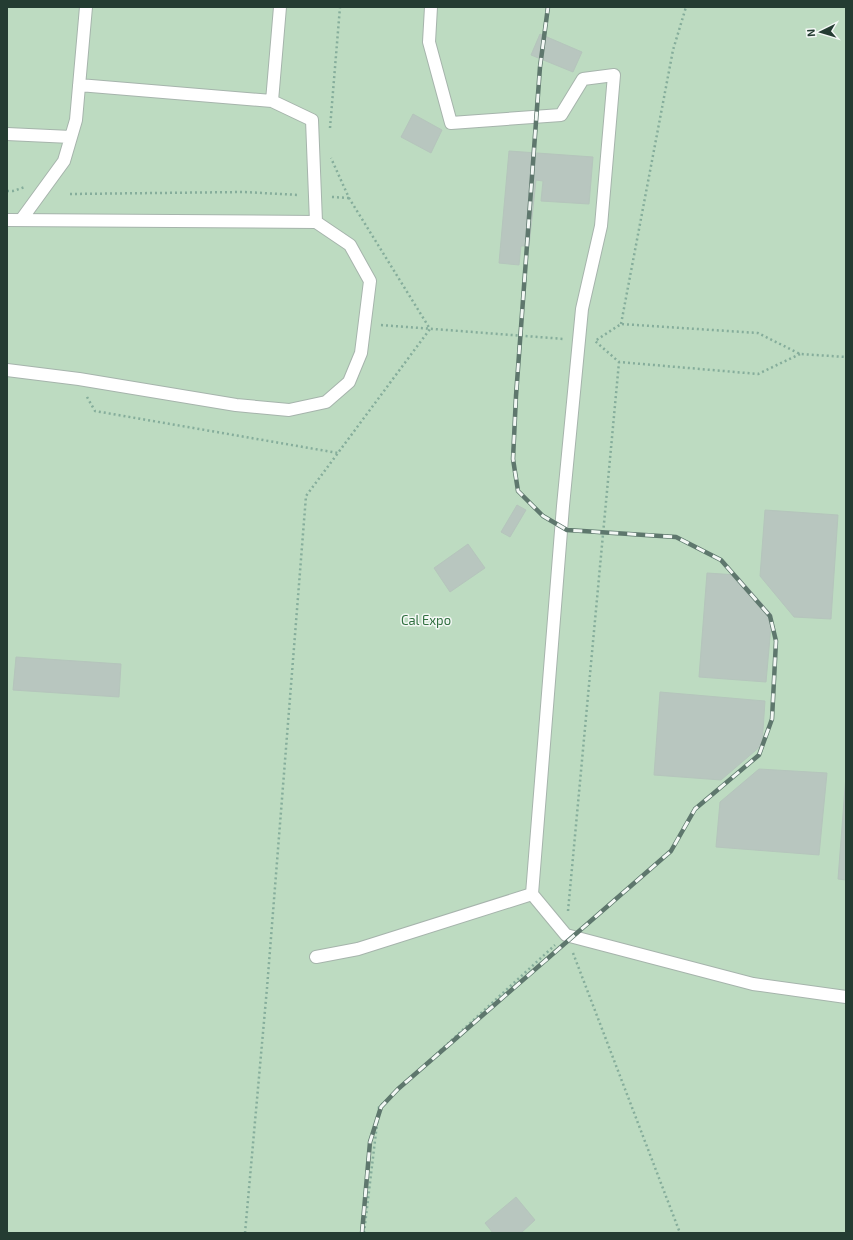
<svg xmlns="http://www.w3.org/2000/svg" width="853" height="1240" viewBox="0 0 853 1240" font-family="'Exo 2',sans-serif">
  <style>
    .green { fill: #bddbc1 }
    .building { fill: #b8c6bf; stroke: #b5c5bc }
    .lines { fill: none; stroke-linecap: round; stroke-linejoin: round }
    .lane-casing { stroke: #a6b4ac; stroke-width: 14 }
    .path { stroke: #85ad9b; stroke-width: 2.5; stroke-dasharray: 2 3; stroke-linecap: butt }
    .lane { stroke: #fff; stroke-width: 12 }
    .rail-casing { stroke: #5e776d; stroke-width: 4.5 }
    .rail { stroke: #f3f8f5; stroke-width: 3; stroke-dasharray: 9; stroke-linecap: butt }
    .labels { text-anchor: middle; stroke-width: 3; stroke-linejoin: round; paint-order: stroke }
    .park-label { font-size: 13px; fill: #317040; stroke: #f3f8f5 }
  </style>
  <rect width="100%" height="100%" fill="#e3ece6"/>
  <path class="green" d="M 7,7 L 846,7 L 846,1233 L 7,1233 Z"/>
  <path class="building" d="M 540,34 L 582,52 L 573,72 L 531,55 Z
    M 413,114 L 442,130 L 431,153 L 401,137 Z
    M 509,151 L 593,157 L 589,204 L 541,201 L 543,181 L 536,180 L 529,246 L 521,246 L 519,265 L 499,263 Z
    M 517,505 L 526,510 L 510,537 L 501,532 Z
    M 765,510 L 838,515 L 831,619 L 794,617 L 760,576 Z
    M 468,544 L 485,568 L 450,592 L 434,568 Z
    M 707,573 L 737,575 L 772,615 L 766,682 L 699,677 Z
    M 16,657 L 121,664 L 119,697 L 13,690 Z
    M 660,692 L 765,701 L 762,745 L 721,780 L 654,775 Z
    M 759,769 L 827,773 L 819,855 L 716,847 L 720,802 Z
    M 846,775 L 846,880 L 838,879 Z
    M 516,1197 L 535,1220 L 521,1233 L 493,1233 L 485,1223 Z"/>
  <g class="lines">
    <defs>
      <path id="lane" d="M 280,7 L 272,101 L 312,120 L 316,222
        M 79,85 L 272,101
        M 7,134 L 71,137
        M 7,220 L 316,222 L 350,245 L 370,281 L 361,353 L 349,382 L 326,402 L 289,410 L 236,405 L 79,379 L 7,370
        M 21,220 L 64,161 L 76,120 L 86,7
        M 532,894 L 566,935 L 753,984 L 846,997
        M 316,957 L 358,949 L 532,894 L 563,506 L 582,309 L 601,226 L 614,75 L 583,79 L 561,115 L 451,123 L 429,42 L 431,7"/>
    </defs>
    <use href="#lane" class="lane-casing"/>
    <path class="path" d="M 330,128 L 340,7
      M 7,191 L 13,191 L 25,187
      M 70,194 L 244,192 L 299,195
      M 332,197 L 349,198
      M 621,324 L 673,50 L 686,7
      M 381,325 L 564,339
      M 800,354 L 758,374 L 619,362 L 595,341 L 621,324 L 758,333 L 800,354 L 846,357
      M 87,397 L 95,411 L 338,453
      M 568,911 L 619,362
      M 573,953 L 680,1233
      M 245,1233 L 267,988 L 306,496 L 430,329 L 349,198 L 331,158
      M 364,1233 L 379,1107 L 555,945"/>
    <use href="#lane" class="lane"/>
    <defs>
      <path id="rail" d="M 362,1233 L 370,1142 L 381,1107 L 398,1089 L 671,851 L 695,809 L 759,755 L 772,719 L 776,641 L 770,616 L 721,560 L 676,537 L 567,530 L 543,516 L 518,491 L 513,459 L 516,396 L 540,67 L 548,7"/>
    </defs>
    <use href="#rail" class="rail-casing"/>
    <use href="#rail" class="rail"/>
  </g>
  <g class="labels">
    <g class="park-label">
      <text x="426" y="625">Cal Expo</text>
    </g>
  </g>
  <rect width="853" height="1240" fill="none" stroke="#243c32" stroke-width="16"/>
  <g transform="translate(821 32) rotate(265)" stroke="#f3f8f5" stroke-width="3" paint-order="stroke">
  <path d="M0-3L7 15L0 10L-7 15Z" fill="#243c32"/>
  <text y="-6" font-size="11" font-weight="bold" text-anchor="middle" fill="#243c32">N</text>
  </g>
</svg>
